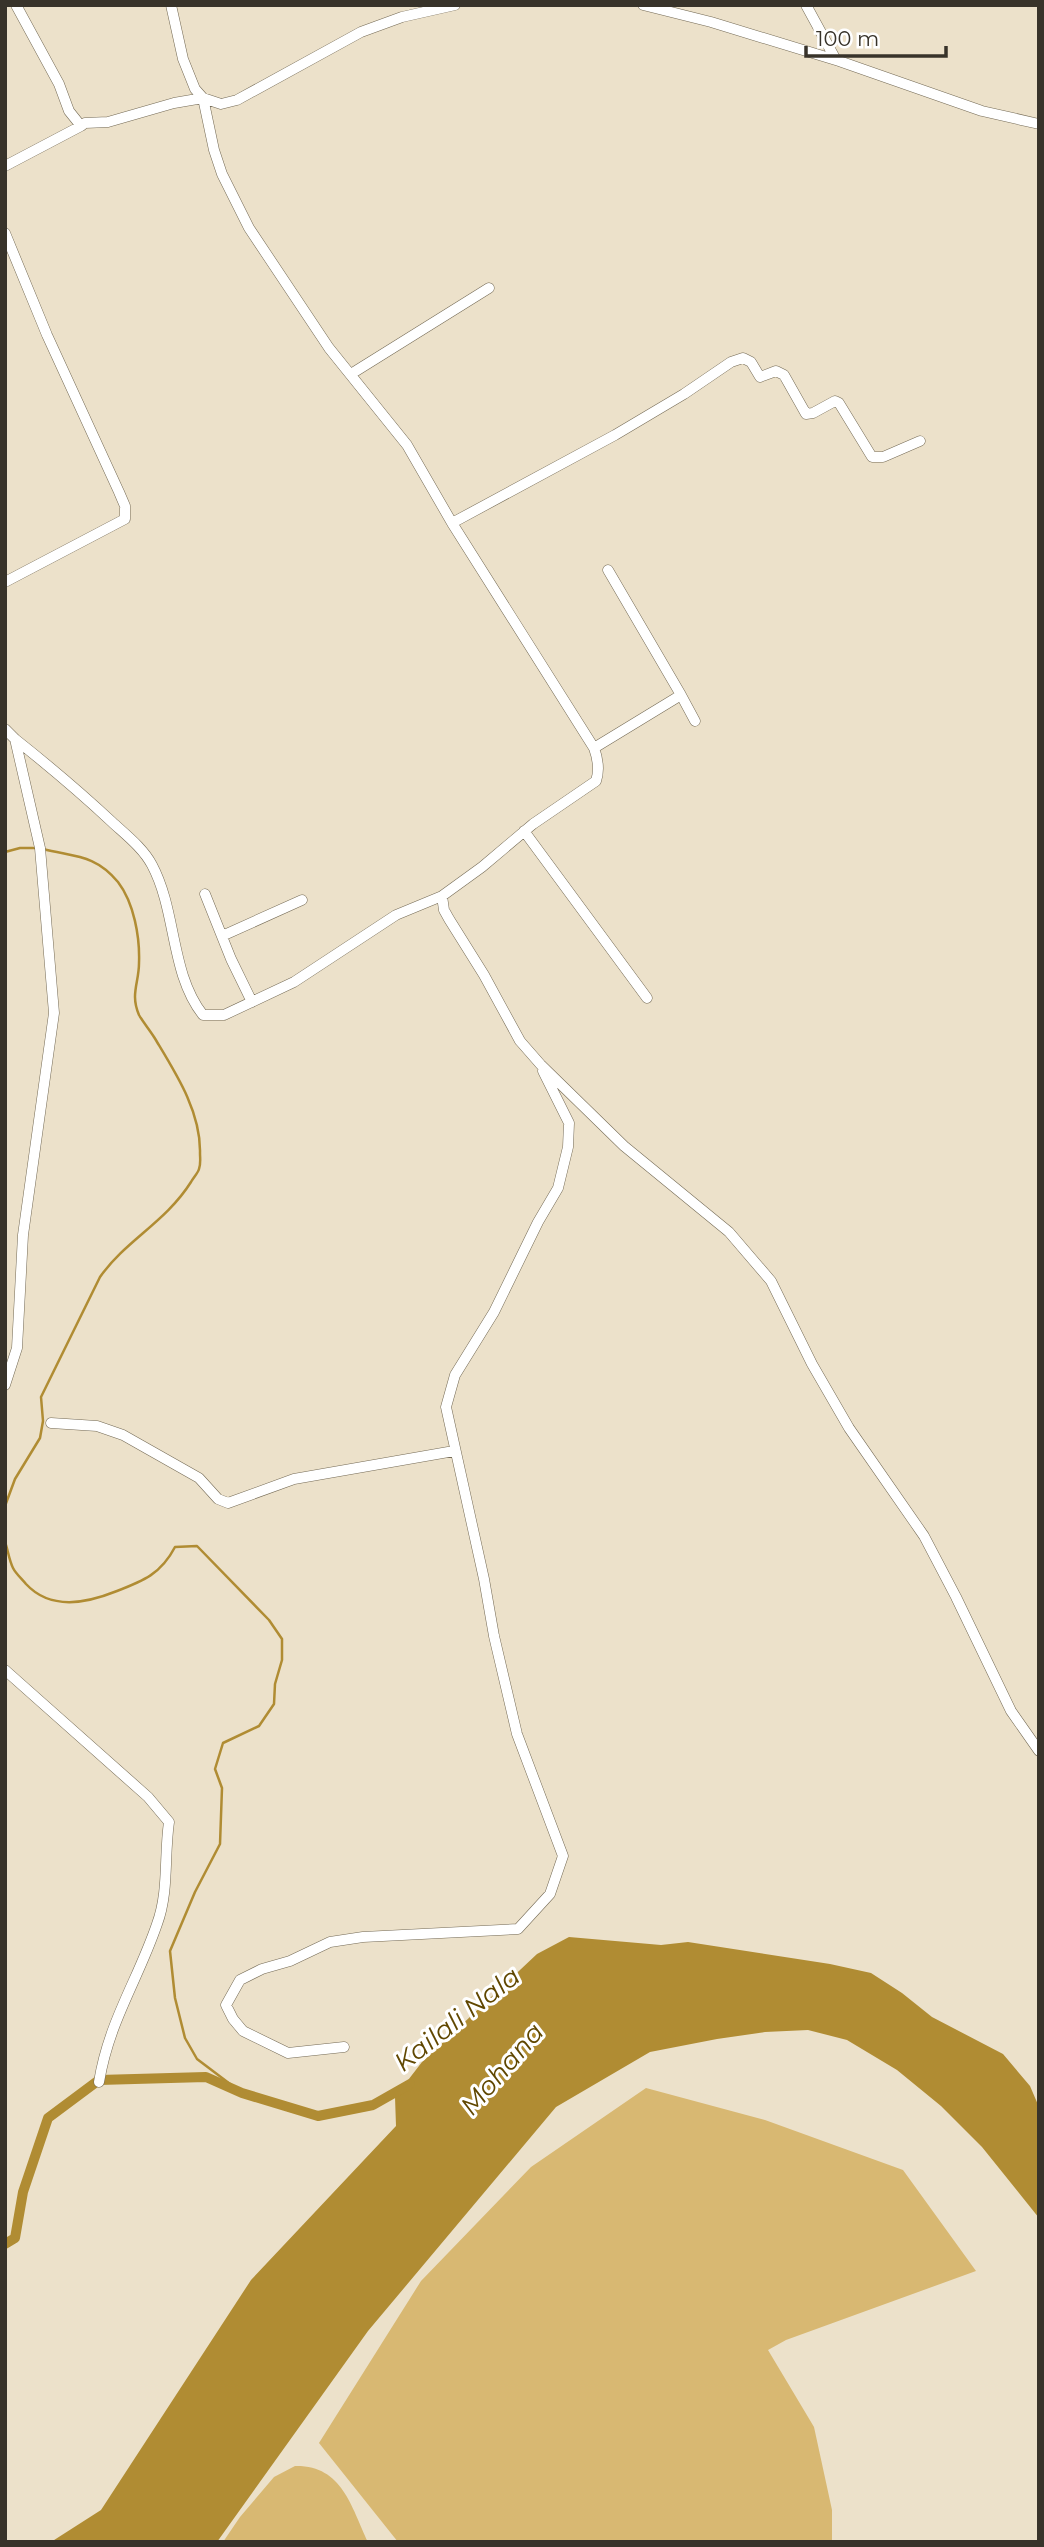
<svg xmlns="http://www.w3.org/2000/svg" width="1044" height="2547" viewBox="0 0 1044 2547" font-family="Montserrat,sans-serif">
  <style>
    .green { fill: #d8b872 }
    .water { fill: #b08c33 }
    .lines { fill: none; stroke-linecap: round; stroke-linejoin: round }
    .stream { stroke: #b08c33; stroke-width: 2.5 }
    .canal { stroke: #b08c33; stroke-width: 10 }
    .minor-casing { stroke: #746a55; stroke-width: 11 }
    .minor { stroke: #fff; stroke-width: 10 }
    .labels { text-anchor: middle; stroke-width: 6; stroke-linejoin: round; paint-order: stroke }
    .water-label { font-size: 26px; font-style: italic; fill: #604700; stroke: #fff }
  </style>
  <rect width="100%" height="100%" fill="#ece1ca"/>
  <path class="green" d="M 646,2088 L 765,2120 L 903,2170 L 976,2271 L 786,2340 L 768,2350 L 814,2427 L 832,2510 L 832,2542 L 398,2542 L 319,2443 L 421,2281 L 531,2167 Z
    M 295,2466 C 342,2465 351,2506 368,2542 L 223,2542 L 240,2517 L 274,2477 Z"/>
  <path class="water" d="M 569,1937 L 661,1945 L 688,1942 L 830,1964 L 871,1973 L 902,1993 L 932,2017 L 1003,2054 L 1030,2086 L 1039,2107 L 1039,2218 L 982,2147 L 941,2106 L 897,2070 L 847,2040 L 808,2030 L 765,2032 L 717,2039 L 650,2052 L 556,2107 L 368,2331 L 217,2542 L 51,2542 L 101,2510 L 251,2280 L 396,2126 L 395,2097 L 422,2062 L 537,1954 Z"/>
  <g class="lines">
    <path class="stream" d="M 5,852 L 20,848 L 36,848
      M 5,1506 L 15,1479 L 40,1438 L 43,1421 L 41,1397 L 100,1277 C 126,1240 165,1223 191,1182 C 193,1178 198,1173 199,1169 C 201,1164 200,1158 200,1153 C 201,1111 175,1072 154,1037 C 149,1029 143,1022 139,1015 C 130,994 139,983 139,963 C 140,937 134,903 118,882 C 95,854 74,857 43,849
      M 5,1542 C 8,1550 9,1560 13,1568 C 16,1574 22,1579 26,1584 C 51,1611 87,1603 117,1591 C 143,1581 161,1574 175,1547 L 197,1546 L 269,1620 L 282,1639 L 282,1660 L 275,1684 L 274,1704 L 259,1726 L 223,1743 L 215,1769 L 222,1788 L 220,1844 L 195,1892 L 170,1951 L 175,1998 L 185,2038 L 197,2059 L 242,2093"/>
    <path class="canal" d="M 5,2244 L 15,2238 L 23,2192 L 48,2118 L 99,2080 L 206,2077 L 242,2093 L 318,2116 L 373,2105 L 410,2084"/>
    <defs>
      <path id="minor" d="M 16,5 L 59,84 L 69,111 L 81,126 L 85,123 L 108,122 L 174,103 L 203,98 L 221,104 L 237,100 L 361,32 L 402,17 L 455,5
        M 171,5 L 183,59 L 195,89 L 203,98 L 214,150 L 222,174 L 249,228 L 329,348 L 407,445 L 452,523 L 594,748 C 598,759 600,769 596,781 L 533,824 L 482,867 L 442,896 L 444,910 L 449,919 L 484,975 L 520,1041 L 541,1065 L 624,1146 L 729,1232 L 771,1281 L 812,1364 L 849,1428 L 924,1536 L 956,1597 L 1011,1711 L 1039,1751
        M 643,5 L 711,22 L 839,61 L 982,111 L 1039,124
        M 806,5 L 836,60
        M 5,166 L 81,126
        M 5,233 L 47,335 L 119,492 L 125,506 L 125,519 L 5,582
        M 351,374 L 489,288
        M 452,523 L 615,435 L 684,394 L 731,362 L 743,358 L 751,362 L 760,377 L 776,371 L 784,375 L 806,414 L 813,413 L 835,401 L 839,403 L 872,457 L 883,457 L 920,441
        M 681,695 L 695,721
        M 5,729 L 15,739 L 40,848 L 54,1013 L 23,1235 L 17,1348 L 5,1385
        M 15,739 C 49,766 81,793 112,822 C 126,835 143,848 152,865 C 177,912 170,973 203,1015 L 224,1015 L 294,982 L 396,915 L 442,896
        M 594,748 L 681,695 L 608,570
        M 524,831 L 647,998
        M 205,894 L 231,959 L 252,1002
        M 222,936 L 302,900
        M 51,1423 L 97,1426 L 123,1435 L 199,1478 L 218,1499 L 228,1503 L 294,1479 L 454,1451
        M 5,1670 L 148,1797 L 169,1822 C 164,1856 169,1892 157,1924 C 138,1980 109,2021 99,2082
        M 344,2047 L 288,2053 L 243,2031 L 233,2019 L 226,2005 L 240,1980 L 262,1969 L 290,1961 L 330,1942 L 363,1937 L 518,1929 L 550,1894 L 563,1856 L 517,1734 L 494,1636 L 484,1579 L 446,1407 L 455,1375 L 494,1312 L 538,1222 L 558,1188 L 568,1147 L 569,1123 L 543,1071"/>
    </defs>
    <use href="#minor" class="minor-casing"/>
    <use href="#minor" class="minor"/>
  </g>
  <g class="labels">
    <g class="water-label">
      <text transform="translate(457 2019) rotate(-38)" y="9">Kailali Nala</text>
      <text transform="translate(502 2069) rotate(-49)" y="9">Mohana</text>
    </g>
  </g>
  <rect width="1044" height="2547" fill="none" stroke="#38332a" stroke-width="14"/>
  <path d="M806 46v10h140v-10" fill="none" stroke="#38332a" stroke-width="3.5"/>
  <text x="816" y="46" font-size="21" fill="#38332a" stroke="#ffffff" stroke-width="5" paint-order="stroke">100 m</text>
</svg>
